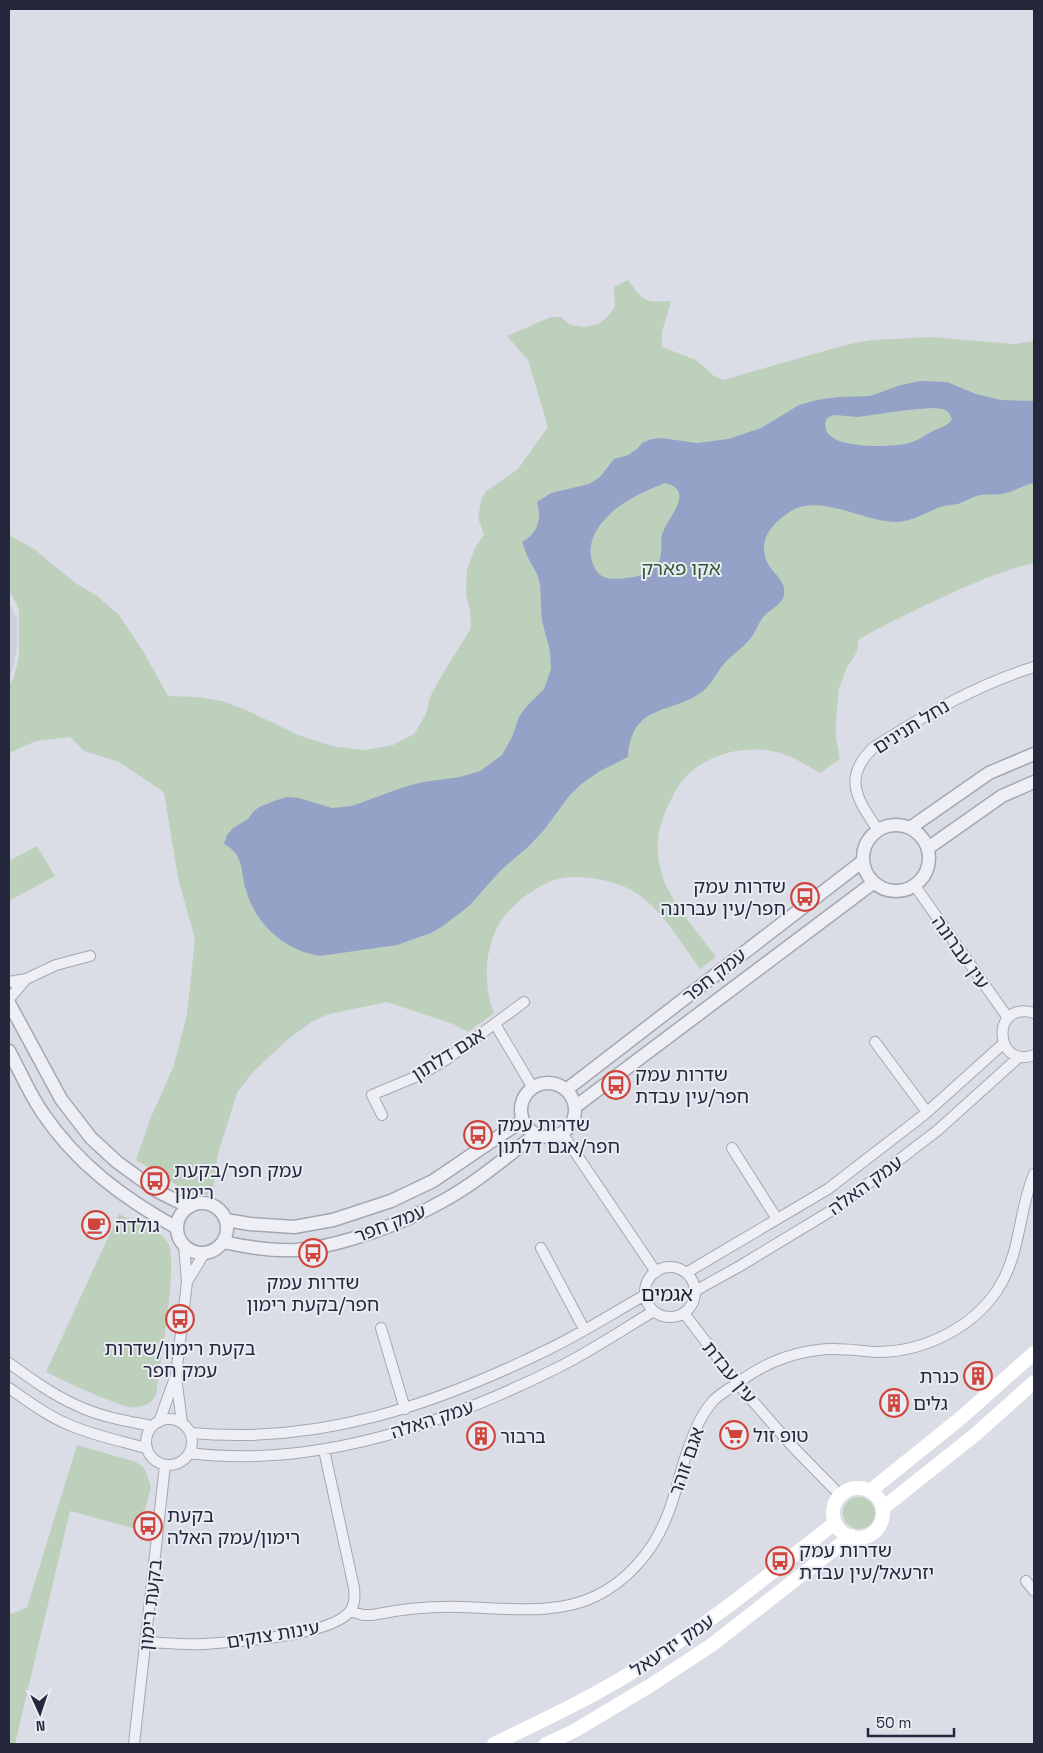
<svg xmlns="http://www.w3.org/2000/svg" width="1043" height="1753" viewBox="0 0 1043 1753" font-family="'Space Grotesk','Noto Sans Hebrew',sans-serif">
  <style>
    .built { fill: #cdcfdb }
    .green { fill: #bdd0bc }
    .water { fill: #95a2c7; fill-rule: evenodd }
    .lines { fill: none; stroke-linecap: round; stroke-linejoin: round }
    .minor-casing { stroke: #a4a7b3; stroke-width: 12 }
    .tertiary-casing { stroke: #a4a7b3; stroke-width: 15 }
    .minor { stroke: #eeeff4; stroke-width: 10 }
    .tertiary { stroke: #eeeff4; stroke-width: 12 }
    .secondary { stroke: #fff; stroke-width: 14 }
    .labels { text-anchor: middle; stroke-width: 4; stroke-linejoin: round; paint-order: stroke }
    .park-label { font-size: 19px; fill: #325833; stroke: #eaecf4 }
    .street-label { font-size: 19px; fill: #25283c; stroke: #eaecf4 }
    .poi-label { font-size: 19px; fill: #25283c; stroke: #eaecf4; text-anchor: start }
    .neighbourhood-label { font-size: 20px; fill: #181a2d; stroke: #eaecf4 }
  </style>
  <rect width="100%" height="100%" fill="#dbdde6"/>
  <path class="built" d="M 9,602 L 17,619 L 17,647 L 14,664 L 9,681 Z"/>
  <path class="green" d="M 628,280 C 643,301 645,303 671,301 L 662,332 L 662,347 L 696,360 L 714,376 L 723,380 L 849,344 L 872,340 L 931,337 L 1014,344 L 1034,341 L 1034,563 C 996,572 962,588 926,605 C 903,616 880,627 858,640 L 857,652 L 847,667 L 839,688 L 836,719 L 836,739 L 840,759 L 820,773 C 809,767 798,759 786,755 C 751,742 706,752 682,781 C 676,788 673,797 669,804 C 658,827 654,845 661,871 C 668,900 698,932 716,957 L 700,969 C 680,941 662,909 633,891 C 613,880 574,872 551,881 C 530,890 508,907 497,928 C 484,953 484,987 494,1013 L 468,1032 L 453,1024 L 387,1002 L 329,1014 L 313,1021 L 287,1040 L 254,1071 L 238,1091 L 218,1153 L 212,1195 L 191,1194 L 136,1160 L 151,1117 L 174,1065 L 187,1014 L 195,939 L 178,878 L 164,792 L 119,762 L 84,751 L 70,737 L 36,741 L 9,753 L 9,686 L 14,677 L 19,656 L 19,609 L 9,590 L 9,535 L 34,549 L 74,582 L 97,596 L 119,615 L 143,651 L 168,696 L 197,697 L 222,701 L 246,710 L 298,735 L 332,746 L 364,750 L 393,745 L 414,734 L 426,714 L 430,697 L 439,680 L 471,628 L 470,611 L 466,595 L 467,570 L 474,550 L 484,534 L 478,518 L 481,501 L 486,491 L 518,469 L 548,427 L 528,360 L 507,336 L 551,317 L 561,317 L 570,325 L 585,327 L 599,324 L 608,316 L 615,307 L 614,287 Z
    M 37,846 L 55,876 L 9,901 L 9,861 Z
    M 119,1214 C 134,1222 159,1228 168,1243 C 179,1261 159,1369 156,1395 C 152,1405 139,1408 129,1407 C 124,1406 119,1404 114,1402 C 91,1394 69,1383 46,1372 Z
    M 77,1445 L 136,1462 L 145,1469 L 151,1487 L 140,1530 L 70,1511 L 15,1744 L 9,1744 L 9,1614 L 14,1613 L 27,1607 Z
    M843 1513a16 16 0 1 1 32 0a16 16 0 1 1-32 0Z"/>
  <path class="water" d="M 920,381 L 947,382 L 976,394 L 1001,400 L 1034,401 L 1034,483 C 1023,485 1013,492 1002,494 C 995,495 987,494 980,495 C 972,497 966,501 958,504 C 952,505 946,505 940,507 C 925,513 913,521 897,522 C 866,523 823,494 793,510 C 774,521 757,539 767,562 C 772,573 787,581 784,595 C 782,605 770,609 764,616 C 758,623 756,632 750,639 C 742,649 731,655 723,665 C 716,674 711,685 702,692 C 669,715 632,703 628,757 L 600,771 L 580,785 L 569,796 L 544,830 L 529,846 L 501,870 L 469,906 L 443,926 L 431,933 L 397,945 L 320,956 C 285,951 255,924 246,890 C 240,871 245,855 224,844 L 227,835 L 233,828 L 248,819 L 253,812 L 259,807 L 274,801 L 287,797 L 299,798 L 332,808 L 352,806 L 404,787 L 423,782 L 460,777 L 480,771 L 502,755 L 512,737 L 519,717 L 526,707 L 544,689 L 551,669 L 550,651 L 542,621 L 540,585 L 537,574 L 528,558 L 522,542 C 538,533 542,519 537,502 L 551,493 L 589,484 L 600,477 L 614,459 L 628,455 L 637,449 L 642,443 L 651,439 L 661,438 L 697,443 L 728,439 L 761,428 L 799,405 L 817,400 L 838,397 L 870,396 L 901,385 ZM 932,408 C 942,409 948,408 952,419 C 947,427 941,427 933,431 C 923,436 917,442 905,444 C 889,447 813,451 827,418 L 834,415 L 858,417 L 907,410 ZM 665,483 C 696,490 668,517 663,532 C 660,539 662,547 661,554 C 659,568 646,575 634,577 C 625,578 615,580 607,578 C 601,577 596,572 594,566 C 585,547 595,528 609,515 C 624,500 645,491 665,483 Z"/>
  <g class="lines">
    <defs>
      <path id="minor" d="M 878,830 C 858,800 841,778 874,747 C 925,715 976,685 1034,667
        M 915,886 L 1008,1018
        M 9,982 L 26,979 L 56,965 L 90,956
        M 9,999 L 26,979
        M 1034,1013 C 990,1000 994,1070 1034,1055
        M 495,1024 L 533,1088
        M 875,1042 L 927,1112
        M 382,1115 L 372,1095 L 420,1075 L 447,1059 L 524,1002
        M 562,1133 L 656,1272
        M 732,1148 L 777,1219
        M 541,1248 L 584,1329
        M645 1292a25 25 0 1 1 50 0a25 25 0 1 1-50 0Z
        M 686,1273 L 828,1189 L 925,1114 L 1004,1043
        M 187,1282 L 205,1252
        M 695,1291 L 740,1266 L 839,1206 L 938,1130 L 1019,1057
        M 684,1313 L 737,1383 L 793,1447 L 840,1495
        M 381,1328 L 405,1409
        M 9,1363 C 31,1379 53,1395 78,1406 C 101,1417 127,1421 152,1426
        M 176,1377 L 182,1423
        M 9,1388 C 29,1402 49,1417 72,1426 C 96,1436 121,1441 146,1448
        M146 1442a23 23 0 1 1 46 0a23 23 0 1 1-46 0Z
        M 159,1422 L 176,1375 L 187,1282 L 184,1245
        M 191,1433 C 319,1445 435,1405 549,1349 C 582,1333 613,1313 645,1295
        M 190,1453 C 317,1469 447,1423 559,1367 C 591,1351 622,1330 654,1311
        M 1026,1581 L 1034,1591
        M 350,1611 L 363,1615 L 372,1615 C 402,1609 432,1606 462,1607 C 506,1608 555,1616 596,1596 C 627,1581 652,1552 665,1521 C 675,1499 679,1475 687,1452 C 694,1433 700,1415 714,1400 C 720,1394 729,1389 736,1384 C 762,1365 786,1354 818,1350 C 837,1347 858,1351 877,1352 C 925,1352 978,1326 1002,1282 C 1021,1248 1019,1209 1034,1174
        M 147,1642 C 166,1643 185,1645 204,1644 C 235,1642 333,1636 351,1610 C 355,1603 355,1596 354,1588 L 324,1450
        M 134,1744 L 165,1465"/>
      <path id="tertiary" d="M863 858a33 33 0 1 1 66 0a33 33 0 1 1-66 0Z
        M 910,828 L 989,773 L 1034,754
        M 928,848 L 1002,796 L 1034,782
        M 9,1003 L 61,1099 L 91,1138 L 117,1162 L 157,1191 L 189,1207
        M 9,1051 C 20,1071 29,1093 42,1112 C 77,1164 123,1198 177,1228
        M521 1110a27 27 0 1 1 54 0a27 27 0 1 1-54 0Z
        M 566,1090 L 863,861
        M 575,1107 L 873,883
        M177 1228a25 25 0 1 1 50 0a25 25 0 1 1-50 0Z
        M 226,1220 L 250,1224 L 294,1227 L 333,1220 L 391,1201 L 433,1181 L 523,1120
        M 223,1242 C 246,1247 271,1251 295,1250 C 340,1247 404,1223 443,1201 C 476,1183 506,1157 536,1134"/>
    </defs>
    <use href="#minor" class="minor-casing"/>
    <use href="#tertiary" class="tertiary-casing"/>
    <use href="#minor" class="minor"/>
    <use href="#tertiary" class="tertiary"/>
    <path class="secondary" d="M833 1513a25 25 0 1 1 50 0a25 25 0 1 1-50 0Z
      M 870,1491 L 962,1417 L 1034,1353
      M 883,1508 L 976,1434 L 1034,1382
      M 494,1744 C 544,1720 595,1696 642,1666 C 710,1623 772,1572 835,1523
      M 546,1744 L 574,1731 L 651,1685 L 713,1644 L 851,1536"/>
  </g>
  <defs>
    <symbol id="bus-ring" viewBox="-11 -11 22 22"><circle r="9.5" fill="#eaecf4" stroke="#d0453b" stroke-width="1.5"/><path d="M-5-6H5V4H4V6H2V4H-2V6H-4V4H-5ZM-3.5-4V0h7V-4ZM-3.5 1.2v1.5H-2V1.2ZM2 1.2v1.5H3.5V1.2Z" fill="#d0453b"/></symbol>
    <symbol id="cafe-ring" viewBox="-11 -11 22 22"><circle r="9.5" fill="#eaecf4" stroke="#d0453b" stroke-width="1.5"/><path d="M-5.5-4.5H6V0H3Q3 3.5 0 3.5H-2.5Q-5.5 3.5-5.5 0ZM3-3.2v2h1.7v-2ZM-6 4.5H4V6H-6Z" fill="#d0453b"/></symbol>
    <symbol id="building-ring" viewBox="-11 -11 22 22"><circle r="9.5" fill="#eaecf4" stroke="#d0453b" stroke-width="1.5"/><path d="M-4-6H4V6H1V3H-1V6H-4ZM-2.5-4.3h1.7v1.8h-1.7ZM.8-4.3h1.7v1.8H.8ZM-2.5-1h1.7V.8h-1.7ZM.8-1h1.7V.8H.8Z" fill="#d0453b"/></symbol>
    <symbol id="supermarket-ring" viewBox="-11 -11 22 22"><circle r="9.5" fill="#eaecf4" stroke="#d0453b" stroke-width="1.5"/><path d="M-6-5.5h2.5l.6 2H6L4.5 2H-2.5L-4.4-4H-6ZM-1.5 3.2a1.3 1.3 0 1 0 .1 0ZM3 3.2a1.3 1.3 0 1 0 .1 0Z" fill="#d0453b"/></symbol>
  </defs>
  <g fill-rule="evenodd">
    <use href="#bus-ring" x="789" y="881" width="32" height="32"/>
    <use href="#bus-ring" x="600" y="1069" width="32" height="32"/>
    <use href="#bus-ring" x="462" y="1119" width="32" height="32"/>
    <use href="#bus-ring" x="139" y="1165" width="32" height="32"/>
    <use href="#cafe-ring" x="80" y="1209" width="32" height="32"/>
    <use href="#bus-ring" x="297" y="1237" width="32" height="32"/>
    <use href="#bus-ring" x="164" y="1303" width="32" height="32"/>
    <use href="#building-ring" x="962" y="1360" width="32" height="32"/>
    <use href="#building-ring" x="878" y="1387" width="32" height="32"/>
    <use href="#supermarket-ring" x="718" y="1419" width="32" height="32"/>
    <use href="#building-ring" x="465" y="1420" width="32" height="32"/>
    <use href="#bus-ring" x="132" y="1510" width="32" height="32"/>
    <use href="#bus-ring" x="764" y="1545" width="32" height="32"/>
  </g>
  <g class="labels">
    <g class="park-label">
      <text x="681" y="575">אקו פארק</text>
    </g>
    <g class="street-label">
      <text transform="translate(911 726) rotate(-32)" y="7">נחל תנינים</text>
      <text transform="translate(961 952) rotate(55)" y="7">עין עברונה</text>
      <text transform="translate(714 975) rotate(-38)" y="7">עמק חפר</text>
      <text transform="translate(448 1054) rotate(-32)" y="7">אגם דלתון</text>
      <text transform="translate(865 1185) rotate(-36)" y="7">עמק האלה</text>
      <text transform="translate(390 1223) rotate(-21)" y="7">עמק חפר</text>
      <text transform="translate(730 1372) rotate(51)" y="7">עין עבדת</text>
      <text transform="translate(432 1419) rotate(-18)" y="7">עמק האלה</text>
      <text transform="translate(686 1461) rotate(-71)" y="7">אגם זוהר</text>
      <text transform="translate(150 1605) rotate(-84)" y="7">בקעת רימון</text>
      <text transform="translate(273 1634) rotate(-9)" y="7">עינות צוקים</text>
      <text transform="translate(672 1645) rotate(-34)" y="7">עמק יזרעאל</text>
    </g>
    <g class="poi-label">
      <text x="786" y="893" text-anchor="end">שדרות עמק<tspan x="786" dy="22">חפר/עין עברונה</tspan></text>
      <text x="635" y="1081">שדרות עמק<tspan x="635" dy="22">חפר/עין עבדת</tspan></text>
      <text x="497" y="1131">שדרות עמק<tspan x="497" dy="22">חפר/אגם דלתון</tspan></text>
      <text x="174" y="1177">עמק חפר/בקעת<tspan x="174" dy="22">רימון</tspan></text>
      <text x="115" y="1232">גולדה</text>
      <text x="313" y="1289" text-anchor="middle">שדרות עמק<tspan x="313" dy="22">חפר/בקעת רימון</tspan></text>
      <text x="180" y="1355" text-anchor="middle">בקעת רימון/שדרות<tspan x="180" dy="22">עמק חפר</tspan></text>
      <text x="959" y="1383" text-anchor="end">כנרת</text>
      <text x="913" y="1410">גלים</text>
      <text x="753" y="1442">טופ זול</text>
      <text x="500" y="1443">ברבור</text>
      <text x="167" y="1522">בקעת<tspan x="167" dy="22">רימון/עמק האלה</tspan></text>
      <text x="799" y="1557">שדרות עמק<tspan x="799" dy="22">יזרעאל/עין עבדת</tspan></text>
    </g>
    <g class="neighbourhood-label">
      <text x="667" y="1301">אגמים</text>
    </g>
  </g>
  <rect width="1043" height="1753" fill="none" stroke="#25283c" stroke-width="20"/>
  <g transform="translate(40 1713) rotate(177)" stroke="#eaecf4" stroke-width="4" paint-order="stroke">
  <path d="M0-4L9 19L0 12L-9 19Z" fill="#25283c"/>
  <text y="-8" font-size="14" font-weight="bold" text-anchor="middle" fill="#25283c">N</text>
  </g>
  <path d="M868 1728v8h86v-8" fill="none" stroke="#25283c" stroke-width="2.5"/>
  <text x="876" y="1728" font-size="15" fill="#25283c" stroke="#eaecf4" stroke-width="4" paint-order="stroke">50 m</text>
</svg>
